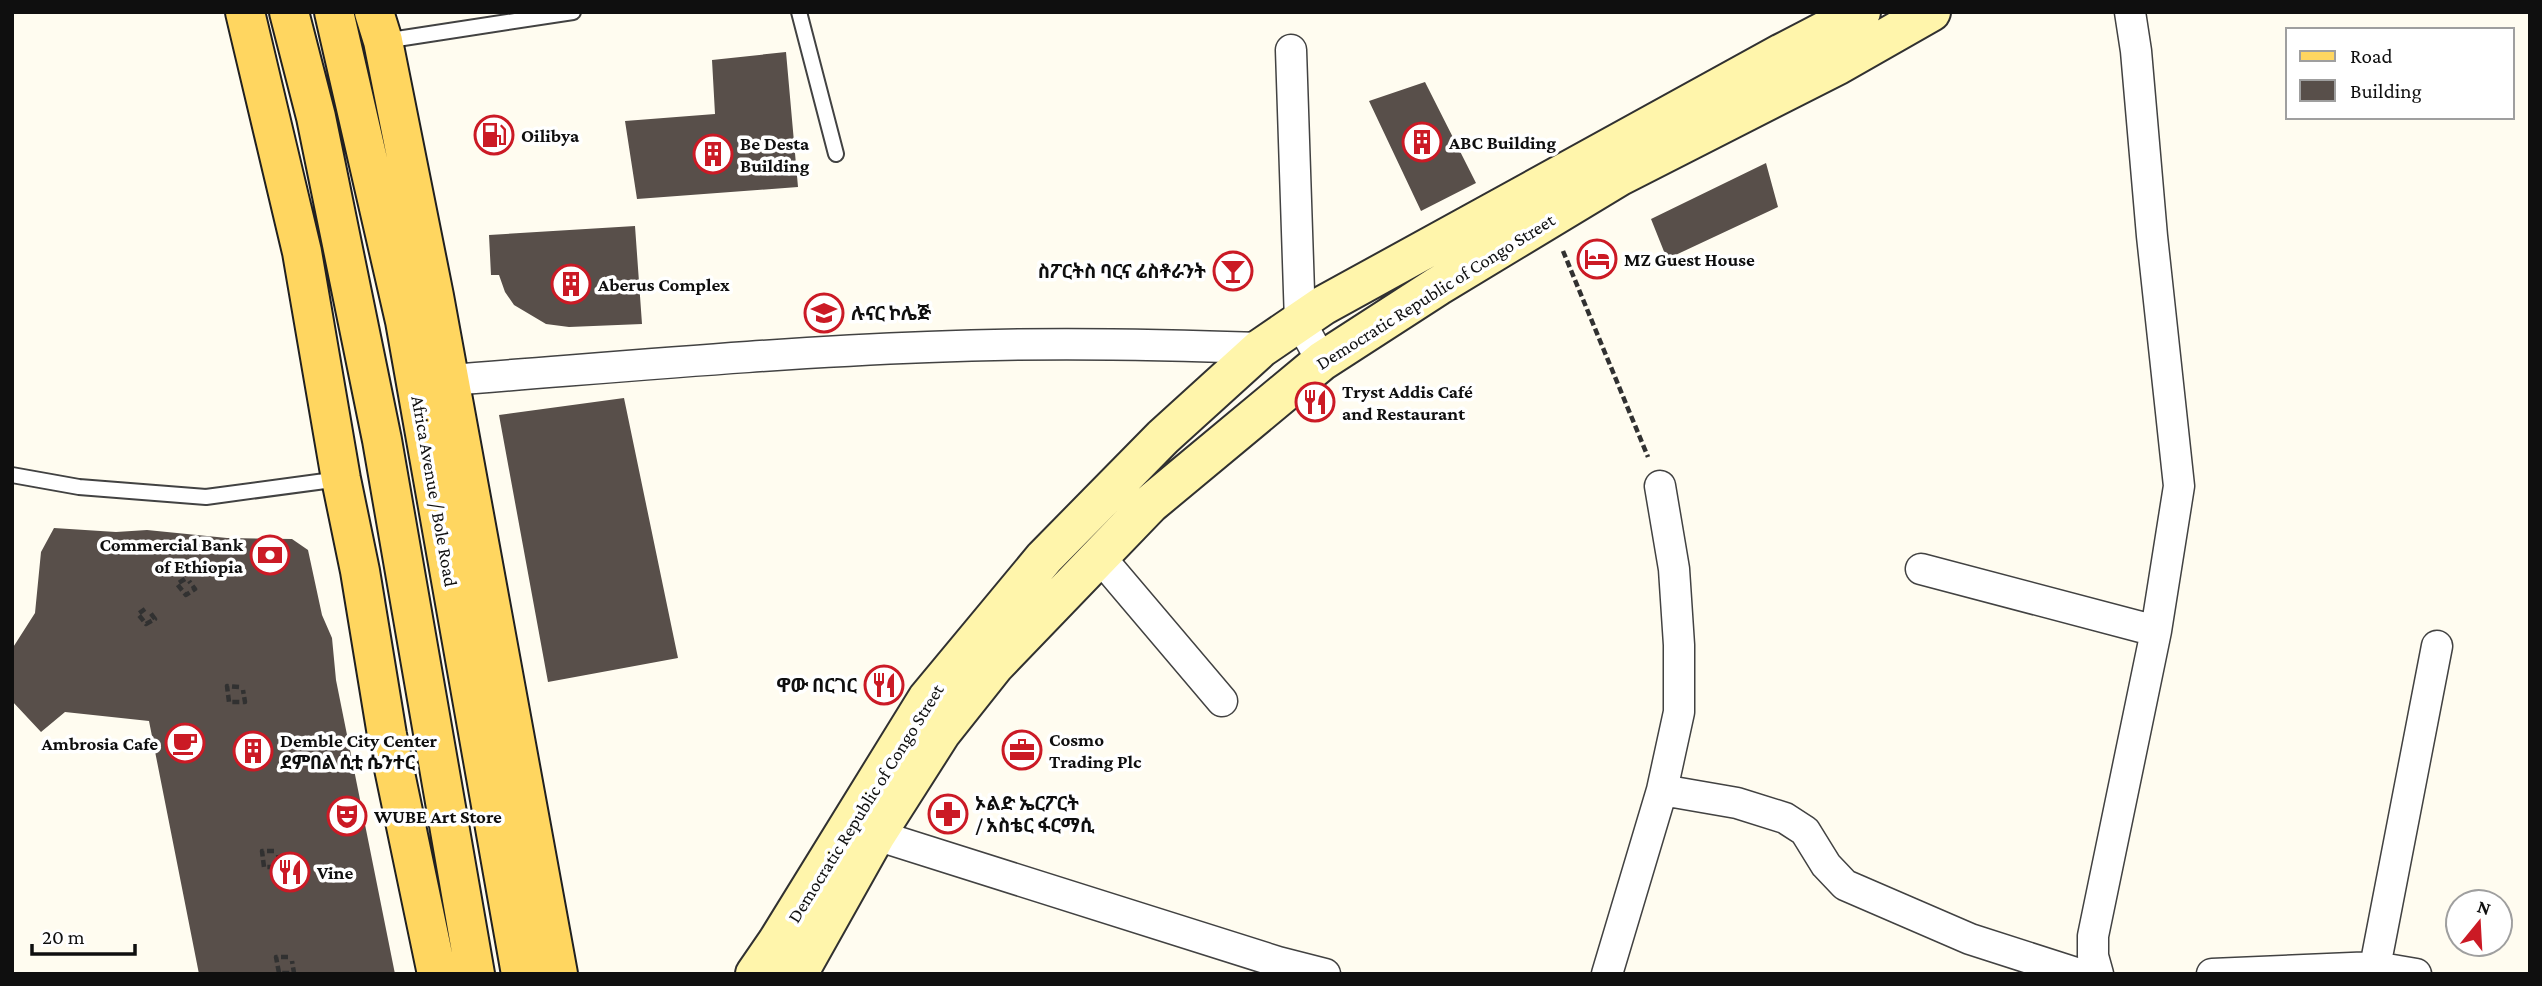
<svg xmlns="http://www.w3.org/2000/svg" width="2542" height="986" viewBox="0 0 2542 986" font-family="'Crimson Pro','Noto Sans Ethiopic',serif">
  <style>
    .building { fill: #584f4a }
    .lines { fill: none; stroke-linecap: round; stroke-linejoin: round }
    .service-casing { stroke: #424242; stroke-width: 18 }
    .minor-casing { stroke: #424242; stroke-width: 33 }
    .secondary-casing { stroke: #313131; stroke-width: 42 }
    .primary-casing { stroke: #202020; stroke-width: 42 }
    .path { stroke: #313131; stroke-width: 4.5; stroke-dasharray: 7 3.5; stroke-linecap: butt }
    .service { stroke: #fff; stroke-width: 14 }
    .minor { stroke: #fff; stroke-width: 30 }
    .secondary { stroke: #fff5ab; stroke-width: 38 }
    .primary { stroke: #ffd660; stroke-width: 38 }
    .labels { text-anchor: middle; stroke-width: 7; stroke-linejoin: round; paint-order: stroke }
    .poi-label { font-size: 19px; font-weight: bold; fill: #0f0f0f; stroke: #fff; text-anchor: start }
    .street-label { font-size: 19px; fill: #0f0f0f; stroke: #fff }
  </style>
  <rect width="100%" height="100%" fill="#fffcf0"/>
  <path class="building" d="M 786,52 L 798,187 L 637,199 L 625,121 L 715,114 L 712,60 Z
    M 1425,82 L 1476,183 L 1421,211 L 1369,101 Z
    M 1766,163 L 1778,207 L 1667,259 L 1651,219 Z
    M 635,226 L 642,324 L 569,327 L 546,324 L 514,305 L 505,292 L 499,275 L 491,275 L 489,235 Z
    M 624,398 L 678,658 L 548,682 L 499,415 Z
    M 54,528 L 116,532 L 147,530 L 227,538 L 292,539 L 308,550 L 322,615 L 332,638 L 336,680 L 395,974 L 199,974 L 149,721 L 65,712 L 41,732 L 12,701 L 12,649 L 35,613 L 41,552 Z"/>
  <g class="lines">
    <defs>
      <path id="service" d="M 799,12 L 836,154
        M 384,41 L 573,12
        M 12,475 L 79,487 L 206,497 L 340,479"/>
      <path id="minor" d="M 1291,50 L 1300,322 L 1322,361
        M 448,380 C 608,368 768,353 928,347 C 1039,342 1150,344 1261,348
        M 1099,556 L 1222,701
        M 1921,569 L 2156,631
        M 1662,790 L 1737,803 L 1785,818 L 1805,831 L 1826,865 L 1845,885 L 1970,939 L 2079,974
        M 876,835 L 1278,962 L 1325,974
        M 2375,967 L 2437,646
        M 1607,974 L 1662,790 L 1679,712 L 1679,645 L 1674,569 L 1660,486
        M 2098,974 L 2093,956 L 2093,936 L 2156,631 L 2179,486 L 2152,236 L 2136,51 L 2130,12
        M 2212,974 L 2375,967 L 2416,974"/>
      <path id="secondary" d="M 755,974 L 777,942 L 927,699 L 1044,558 L 1163,437 L 1261,348 L 1324,305 L 1782,53 L 1861,12
        M 798,974 L 876,835 L 941,733 L 995,665 L 1150,504 L 1322,361 L 1438,286 L 1620,176 L 1838,65 L 1931,12"/>
      <path id="primary" d="M 245,12 L 302,252 L 341,479 L 360,571 L 387,735 L 437,974
        M 289,12 L 316,117 L 382,440 L 475,974
        M 334,12 L 405,321 L 521,974
        M 374,12 L 383,41 L 434,296 L 558,974"/>
    </defs>
    <use href="#service" class="service-casing"/>
    <use href="#minor" class="minor-casing"/>
    <use href="#secondary" class="secondary-casing"/>
    <use href="#primary" class="primary-casing"/>
    <path class="path" d="M 1563,251 L 1648,457
      M 185,579 L 177,584 L 186,595 L 195,589 L 189,581
      M 145,609 L 138,614 L 146,624 L 155,619 L 149,611
      M 239,687 L 227,686 L 229,702 L 245,702 L 243,690
      M 274,851 L 262,851 L 264,867 L 280,867 L 278,855
      M 288,957 L 276,957 L 279,973 L 294,973 L 292,961"/>
    <use href="#service" class="service"/>
    <use href="#minor" class="minor"/>
    <use href="#secondary" class="secondary"/>
    <use href="#primary" class="primary"/>
  </g>
  <defs>
    <symbol id="fuel-ring" viewBox="-11 -11 22 22"><circle r="9.5" fill="#fff" stroke="#cb1a25" stroke-width="1.5"/><path d="M-5.5-6h7V0h2V4h1.3V-2.5L3-4.5l.8-.8L6-3V5H2.5V1h-1V6h-7ZM-4.2-4.7v3.2H.2V-4.7Z" fill="#cb1a25"/></symbol>
    <symbol id="building-ring" viewBox="-11 -11 22 22"><circle r="9.5" fill="#fff" stroke="#cb1a25" stroke-width="1.5"/><path d="M-4-6H4V6H1V3H-1V6H-4ZM-2.5-4.3h1.7v1.8h-1.7ZM.8-4.3h1.7v1.8H.8ZM-2.5-1h1.7V.8h-1.7ZM.8-1h1.7V.8H.8Z" fill="#cb1a25"/></symbol>
    <symbol id="hotel-ring" viewBox="-11 -11 22 22"><circle r="9.5" fill="#fff" stroke="#cb1a25" stroke-width="1.5"/><path d="M-6-4.5h1.5V1H6V5H4.5V3h-9V5H-6ZM-4 0a1.8 1.8 0 1 1 3.6 0ZM.5 0V-2.5h3Q6-2.5 6 0Z" fill="#cb1a25"/></symbol>
    <symbol id="bar-ring" viewBox="-11 -11 22 22"><circle r="9.5" fill="#fff" stroke="#cb1a25" stroke-width="1.5"/><path d="M-6-5H6L.8 .8V4.5H3.5V6h-7V4.5H-.8V.8Z" fill="#cb1a25"/></symbol>
    <symbol id="university-ring" viewBox="-11 -11 22 22"><circle r="9.5" fill="#fff" stroke="#cb1a25" stroke-width="1.5"/><path d="M0-5L7-2L0 1L-7-2ZM-4 1L0 2.5L4 1V4Q0 6-4 4Z" fill="#cb1a25"/></symbol>
    <symbol id="restaurant-ring" viewBox="-11 -11 22 22"><circle r="9.5" fill="#fff" stroke="#cb1a25" stroke-width="1.5"/><path d="M-5-6h1v4h1v-4h1v4h1v-4h1v5L-1.5 .5V6h-2V.5L-5-1ZM5-6V6H3V1.5H1.5Q1.5-4 5-6Z" fill="#cb1a25"/></symbol>
    <symbol id="bank-ring" viewBox="-11 -11 22 22"><circle r="9.5" fill="#fff" stroke="#cb1a25" stroke-width="1.5"/><path d="M-6-4H6V4H-6ZM0-2.3a2.3 2.3 0 1 0 0 4.6a2.3 2.3 0 1 0 0-4.6Z" fill="#cb1a25"/></symbol>
    <symbol id="cafe-ring" viewBox="-11 -11 22 22"><circle r="9.5" fill="#fff" stroke="#cb1a25" stroke-width="1.5"/><path d="M-5.5-4.5H6V0H3Q3 3.5 0 3.5H-2.5Q-5.5 3.5-5.5 0ZM3-3.2v2h1.7v-2ZM-6 4.5H4V6H-6Z" fill="#cb1a25"/></symbol>
    <symbol id="office-ring" viewBox="-11 -11 22 22"><circle r="9.5" fill="#fff" stroke="#cb1a25" stroke-width="1.5"/><path d="M-6-3h4V-5.5h4V-3h4V5H-6ZM-1-4.5V-3h2v-1.5ZM-6 0V1H6V0Z" fill="#cb1a25"/></symbol>
    <symbol id="pharmacy-ring" viewBox="-11 -11 22 22"><circle r="9.5" fill="#fff" stroke="#cb1a25" stroke-width="1.5"/><path d="M-2-6h4v4h4v4h-4v4h-4v-4h-4v-4h4Z" fill="#cb1a25"/></symbol>
    <symbol id="theatre-ring" viewBox="-11 -11 22 22"><circle r="9.5" fill="#fff" stroke="#cb1a25" stroke-width="1.5"/><path d="M-5-5.5Q0-4 5-5.5V0Q5 5 0 6Q-5 5-5 0ZM-3.3-2.5H-1v1.5H-3.3ZM1-2.5H3.3v1.5H1ZM-2.8 1Q0 5.5 2.8 1Z" fill="#cb1a25"/></symbol>
  </defs>
  <g fill-rule="evenodd">
    <use href="#fuel-ring" x="472" y="113" width="44" height="44"/>
    <use href="#building-ring" x="1400" y="120" width="44" height="44"/>
    <use href="#building-ring" x="691" y="132" width="44" height="44"/>
    <use href="#hotel-ring" x="1575" y="237" width="44" height="44"/>
    <use href="#bar-ring" x="1211" y="249" width="44" height="44"/>
    <use href="#building-ring" x="549" y="262" width="44" height="44"/>
    <use href="#university-ring" x="802" y="291" width="44" height="44"/>
    <use href="#restaurant-ring" x="1293" y="380" width="44" height="44"/>
    <use href="#bank-ring" x="248" y="533" width="44" height="44"/>
    <use href="#restaurant-ring" x="862" y="663" width="44" height="44"/>
    <use href="#cafe-ring" x="163" y="721" width="44" height="44"/>
    <use href="#office-ring" x="1000" y="728" width="44" height="44"/>
    <use href="#building-ring" x="231" y="729" width="44" height="44"/>
    <use href="#pharmacy-ring" x="926" y="792" width="44" height="44"/>
    <use href="#theatre-ring" x="325" y="794" width="44" height="44"/>
    <use href="#restaurant-ring" x="268" y="850" width="44" height="44"/>
  </g>
  <g class="labels">
    <g class="poi-label">
      <text x="521" y="142">Oilibya</text>
      <text x="1449" y="149">ABC Building</text>
      <text x="740" y="150">Be Desta<tspan x="740" dy="22">Building</tspan></text>
      <text x="1624" y="266">MZ Guest House</text>
      <text x="1206" y="278" text-anchor="end">ስፖርትስ ባርና ሬስቶራንት</text>
      <text x="598" y="291">Aberus Complex</text>
      <text x="851" y="320">ሉናር ኮሌጅ</text>
      <text x="1342" y="398">Tryst Addis Café<tspan x="1342" dy="22">and Restaurant</tspan></text>
      <text x="243" y="551" text-anchor="end">Commercial Bank<tspan x="243" dy="22">of Ethiopia</tspan></text>
      <text x="857" y="692" text-anchor="end">ዋው በርገር</text>
      <text x="1049" y="746">Cosmo<tspan x="1049" dy="22">Trading Plc</tspan></text>
      <text x="280" y="747">Demble City Center<tspan x="280" dy="22">ደምበል ሲቲ ሴንተር</tspan></text>
      <text x="158" y="750" text-anchor="end">Ambrosia Cafe</text>
      <text x="975" y="810">ኦልድ ኤርፖርት<tspan x="975" dy="22">/ አስቴር ፋርማሲ</tspan></text>
      <text x="374" y="823">WUBE Art Store</text>
      <text x="317" y="879">Vine</text>
    </g>
    <g class="street-label">
      <text transform="translate(1435 291) rotate(-32)" y="7">Democratic Republic of Congo Street</text>
      <text transform="translate(435 491) rotate(80)" y="7">Africa Avenue / Bole Road</text>
      <text transform="translate(865 803) rotate(-58)" y="7">Democratic Republic of Congo Street</text>
    </g>
  </g>
  <rect width="2542" height="986" fill="none" stroke="#0f0f0f" stroke-width="28"/>
  <rect x="2286" y="28" width="228" height="91" fill="#ffffff" stroke="#9f9f9f" stroke-width="2"/>
  <rect x="2300" y="51" width="35" height="10" fill="#ffd660" stroke="#9f9f9f" stroke-width="2"/>
  <text x="2350" y="63" font-size="21" fill="#0f0f0f">Road</text>
  <rect x="2300" y="80" width="35" height="21" fill="#584f4a" stroke="#9f9f9f" stroke-width="2"/>
  <text x="2350" y="98" font-size="21" fill="#0f0f0f">Building</text>
  <g transform="translate(2479 923) rotate(18)"><circle r="33" fill="#ffffff" stroke="#9f9f9f" stroke-width="2"/>
  <path d="M0-5L12 26L0 18L-12 26Z" fill="#cb1a25"/>
  <text y="-10" font-size="19" font-weight="bold" text-anchor="middle" fill="#0f0f0f">N</text>
  </g>
  <path d="M32 944v10h103v-10" fill="none" stroke="#0f0f0f" stroke-width="3.5"/>
  <text x="42" y="944" font-size="21" fill="#0f0f0f" stroke="#ffffff" stroke-width="5" paint-order="stroke">20 m</text>
</svg>
